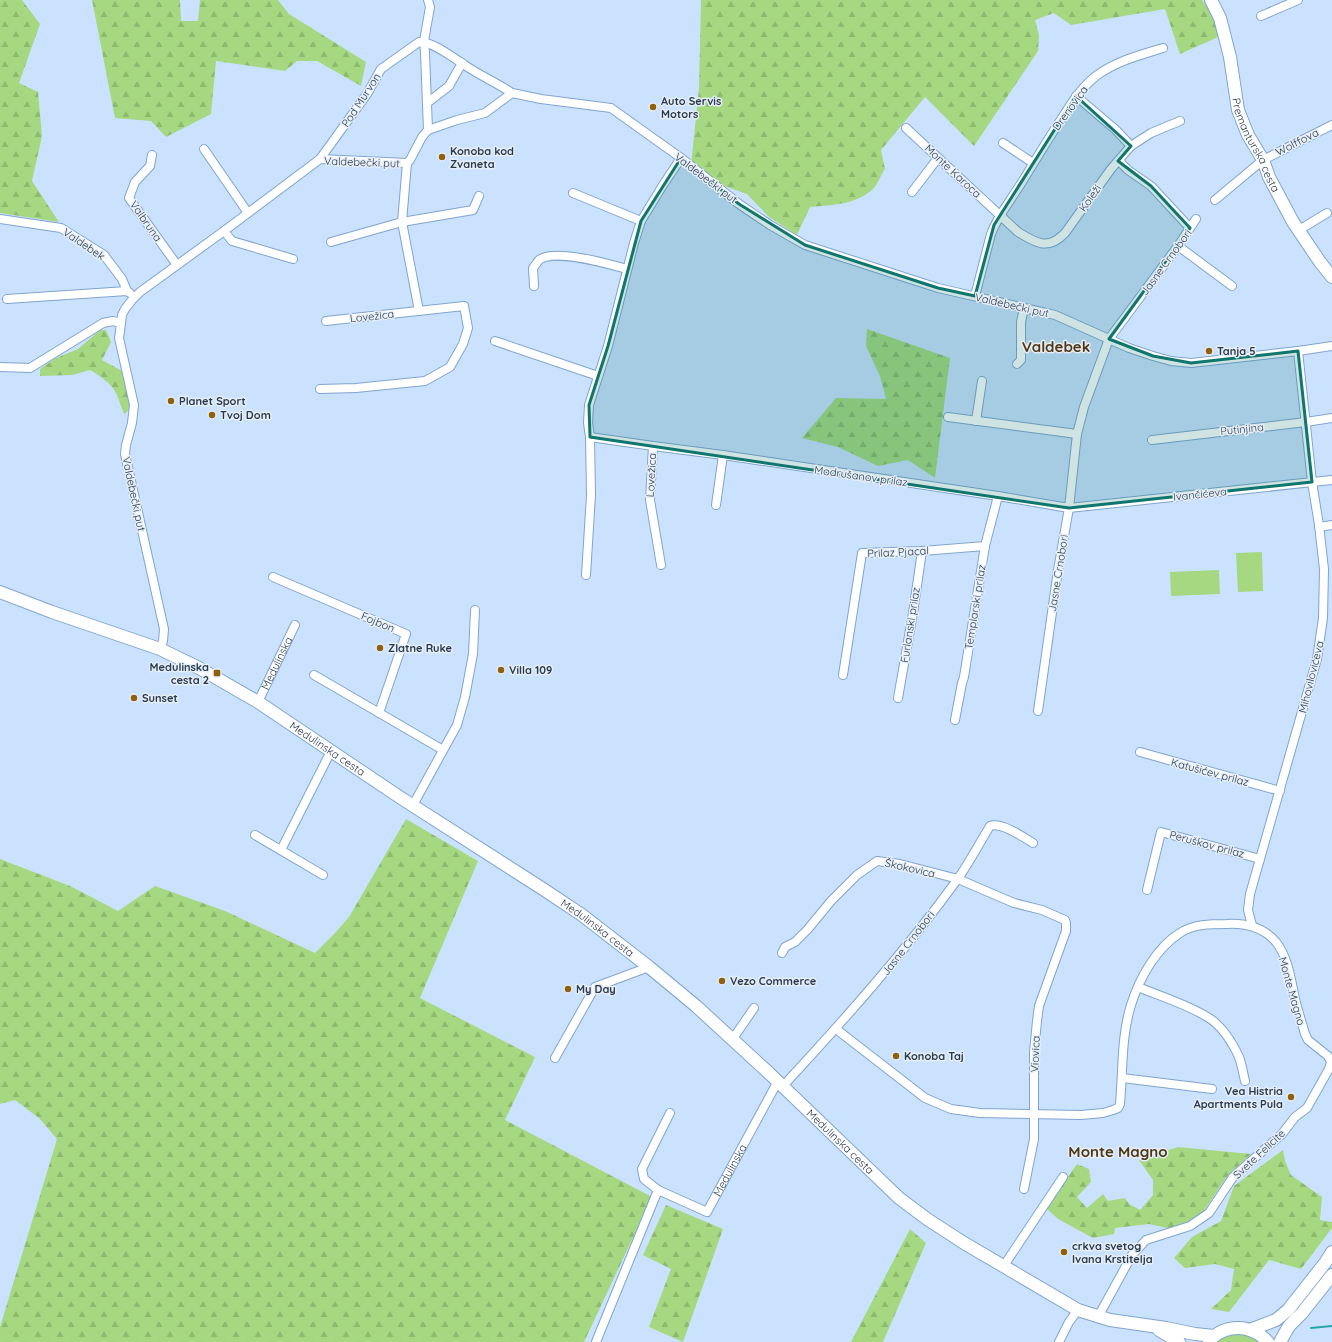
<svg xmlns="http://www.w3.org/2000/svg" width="1332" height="1342" viewBox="0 0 1332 1342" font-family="Quicksand,sans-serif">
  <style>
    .grass { fill: #a5d880 }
    .forest { fill: url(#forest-firs) }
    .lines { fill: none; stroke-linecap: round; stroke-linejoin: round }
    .stream { stroke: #26a6a9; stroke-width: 2 }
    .minor-casing { stroke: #7fa4d1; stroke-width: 10 }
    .secondary-casing { stroke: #7fa4d1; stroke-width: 14 }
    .minor { stroke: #fff; stroke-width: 8 }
    .secondary { stroke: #fff; stroke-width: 12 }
    .marked { fill: #0f766e; fill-opacity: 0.2; stroke: #0f766e; stroke-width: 3; stroke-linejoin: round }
    .poi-dot { fill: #91600e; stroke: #e6eef7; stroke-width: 1.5 }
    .labels { text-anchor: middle; stroke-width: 3; stroke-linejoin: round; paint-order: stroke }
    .street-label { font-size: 11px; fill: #29394b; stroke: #e6eef7 }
    .poi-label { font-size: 11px; font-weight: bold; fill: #29394b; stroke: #e6eef7; text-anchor: start }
    .district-label { font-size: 15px; font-weight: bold; fill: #4f3714; stroke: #e6eef7 }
  </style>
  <defs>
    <pattern id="forest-firs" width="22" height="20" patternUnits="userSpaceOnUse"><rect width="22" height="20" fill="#a5d880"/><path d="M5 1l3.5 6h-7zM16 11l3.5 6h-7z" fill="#8eba70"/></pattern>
  </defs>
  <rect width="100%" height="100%" fill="#cbe2ff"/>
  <path class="grass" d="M 1262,552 L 1263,591 L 1238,592 L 1236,553 Z
    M 1219,570 L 1220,594 L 1171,596 L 1170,572 Z
    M 1237,1333 L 1249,1335 L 1260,1342 L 1217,1342 L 1226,1336 Z"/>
  <path class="forest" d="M 0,0 L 22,0 L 40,24 L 19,83 L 38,92 L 42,136 L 32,181 L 59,222 L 0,213 Z
    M 92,0 L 180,0 L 181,21 L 198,21 L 200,0 L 278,0 L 289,14 L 366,62 L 361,86 L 317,61 L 297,61 L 285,71 L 216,61 L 211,114 L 166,137 L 151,121 L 115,118 Z
    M 701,0 L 1202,0 L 1215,18 L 1218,37 L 1180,54 L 1165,9 L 1071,25 L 1054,13 L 1035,20 L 1039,35 L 1038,51 L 974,146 L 925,97 L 881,150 L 885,169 C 881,175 878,183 874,188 C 857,205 831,205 810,207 L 797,235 L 769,217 L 747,194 L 716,183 L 691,165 L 699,88 Z
    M 867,329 L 950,358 L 935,478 L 908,460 L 878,466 L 838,447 L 802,438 L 836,398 L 886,399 L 880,376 L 866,346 Z
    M 100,330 L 106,330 L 111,342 L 102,360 L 122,371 C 126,384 130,396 130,409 L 124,414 C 121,407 119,399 116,393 C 110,382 100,376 90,370 L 72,375 L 40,376 L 40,369 L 56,358 L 78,349 Z
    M 406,819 L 478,861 L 420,998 L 535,1057 L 505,1120 L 652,1197 L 584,1342 L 0,1342 L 0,1327 L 57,1139 L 39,1118 L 15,1100 L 0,1104 L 0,859 L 70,886 L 118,911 L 155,886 L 225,911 L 315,953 L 335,933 L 349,917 Z
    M 1178,1147 L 1251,1154 L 1228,1175 L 1203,1212 L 1185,1226 L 1167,1228 L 1149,1224 L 1115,1228 L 1114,1234 L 1093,1238 L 1058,1219 L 1046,1208 L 1077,1164 L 1089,1169 L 1091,1182 L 1077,1197 L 1087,1208 L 1103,1194 L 1108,1201 L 1125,1198 L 1129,1204 L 1140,1210 L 1153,1195 L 1153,1180 L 1139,1160 Z
    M 1283,1150 L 1285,1161 L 1291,1175 L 1322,1197 L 1320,1220 L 1332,1222 L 1332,1228 L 1301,1269 L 1269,1260 L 1229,1312 L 1211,1309 L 1231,1290 L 1234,1269 L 1215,1264 L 1185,1268 L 1174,1258 L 1192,1237 L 1221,1221 L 1234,1186 Z
    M 666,1205 L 723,1229 L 683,1342 L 649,1327 L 671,1269 L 643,1255 Z
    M 910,1229 L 926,1243 L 883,1342 L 851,1342 Z"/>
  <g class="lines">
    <path class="stream" d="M 1311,1328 L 1332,1326"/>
    <defs>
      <g id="minor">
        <path d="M 428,0 L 430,7 L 424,41 L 425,53 L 428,130"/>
        <path d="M 1261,16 L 1298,0"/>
        <path d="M 1076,96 L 1116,130 L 1131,146"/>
        <path d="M 427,103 L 449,86 L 462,63"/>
        <path d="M 906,128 L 1018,232 C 1036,243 1048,251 1065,233 L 1111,169 L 1131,146 L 1151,133 L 1180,121"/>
        <path d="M 1003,143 L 1033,163"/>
        <path d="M 204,149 L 248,213"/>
        <path d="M 152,155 L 150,166 L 135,182 L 129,198 L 177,265"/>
        <path d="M 320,159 L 367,94 L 381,69 L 419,42 C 432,41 454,58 466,66 C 481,76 497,83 512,93"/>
        <path d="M 1119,160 L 1122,164 L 1128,170 L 1151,186 L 1190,228"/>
        <path d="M 407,163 L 402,222 L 419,311"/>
        <path d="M 912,192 L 938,158"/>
        <path d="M 573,193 L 641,221"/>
        <path d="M 1215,200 L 1263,160 L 1332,125"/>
        <path d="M 0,219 L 61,228 L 104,255 L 122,279 L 127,291"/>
        <path d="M 1299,230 L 1327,213"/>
        <path d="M 224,231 L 232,241 L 293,259"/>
        <path d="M 331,242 L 402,222 L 473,210 L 479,196"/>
        <path d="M 1178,246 L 1232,286"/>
        <path d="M 534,286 L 533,268 C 535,266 537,262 539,260 C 555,248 608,264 627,269"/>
        <path d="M 975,296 L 991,234 C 998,215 1011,200 1022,182 C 1035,161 1048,139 1062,118 C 1072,102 1082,87 1096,76 C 1116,61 1140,55 1163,48"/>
        <path d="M 7,299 L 127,291 L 130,293"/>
        <path d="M 495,341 L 598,376"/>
        <path d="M 1017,364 L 1021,360 L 1021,322 L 1024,308"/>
        <path d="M 0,367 L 30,368 L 103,323 L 113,321 L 121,323"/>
        <path d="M 320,389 L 356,388 L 425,381 L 450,367 L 463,344 L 468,328 L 464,306 L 326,321"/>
        <path d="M 948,417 L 1077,434"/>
        <path d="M 976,421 L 982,381"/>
        <path d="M 590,437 L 653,446 L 650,500 L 661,565"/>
        <path d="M 1152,440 L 1306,422 L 1332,418"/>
        <path d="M 653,446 L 723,455 L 998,496 L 1069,508 L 1332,480"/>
        <path d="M 716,505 L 723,455"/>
        <path d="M 1319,527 L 1332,525"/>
        <path d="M 586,575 L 591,495 L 590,437 L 588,423 L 589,405 L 608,346 L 634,243 L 641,221 L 663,185 L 681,158"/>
        <path d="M 273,577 L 406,634 L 379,713"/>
        <path d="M 160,649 L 163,641 L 164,629 L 125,454 L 126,445 L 132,423 L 134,405 L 119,338 L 120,331 L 122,315 L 125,309 L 132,300 L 140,292 L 224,231 L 320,159 L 407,163 L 410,160 L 422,137 L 428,130 L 457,120 L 485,113 L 512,93 L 541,99 L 611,108 L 681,158 L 739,204 L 770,225 L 805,245 L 938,288 L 1055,315 L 1129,348 L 1153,356 L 1171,361 L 1191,363 L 1298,351 L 1332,346"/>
        <path d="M 314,675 L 443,750"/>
        <path d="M 843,675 L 862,553 L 922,551 L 985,546"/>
        <path d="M 898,698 L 913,613 L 922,551"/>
        <path id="s1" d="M 258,702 L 295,625"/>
        <path d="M 1038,711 L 1058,570 L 1069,508 L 1077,434 L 1084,407 L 1109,339 L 1178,246 L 1196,219"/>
        <path d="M 955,720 L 962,683 L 964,677 L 985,546 L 998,496"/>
        <path d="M 1140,752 L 1280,791"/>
        <path d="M 413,805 L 457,725 L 465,697 L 473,654 L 475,610"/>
        <path d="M 255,835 L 323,875"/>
        <path d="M 281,850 L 331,751"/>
        <path d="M 1147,890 L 1161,832 L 1260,859"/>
        <path d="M 1252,925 L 1248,910 L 1250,894 L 1317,659 L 1323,618 L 1324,569 L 1319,525 L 1312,482 L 1298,351"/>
        <path d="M 782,953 L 785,947 L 795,942 L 808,929 L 831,901 L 857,875 L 877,861 L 900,864 L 958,879 L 1014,903 L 1042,910 L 1065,920 L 1066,923 L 1066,931 L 1044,992 L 1039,1006 L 1037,1021 L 1034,1052 L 1034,1139 L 1024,1189"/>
        <path d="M 1138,987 C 1160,996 1189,1005 1209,1018 C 1223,1027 1232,1042 1239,1057 C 1242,1065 1243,1073 1245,1081"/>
        <path d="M 836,1029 L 925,1098 L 951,1109 L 980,1113 L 1081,1115 L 1103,1113 L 1113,1110 L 1118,1108 L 1120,1104 C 1123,1071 1121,1037 1131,1005 C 1139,979 1156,948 1180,933 C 1193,924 1211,924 1227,924 C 1246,923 1263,927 1276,942 C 1288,957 1291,980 1295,999 C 1298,1011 1302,1023 1305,1034 L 1308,1040 L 1328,1056 L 1331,1062 L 1329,1069 L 1307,1108 L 1295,1117 L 1282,1134 L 1233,1177 L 1209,1213 L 1190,1226 L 1146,1240 L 1132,1255 L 1098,1317"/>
        <path d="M 732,1040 L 754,1008"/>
        <path d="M 555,1058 L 595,987 L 649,967"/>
        <path d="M 1122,1078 L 1212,1089"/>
        <path d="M 783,1086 C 844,1020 904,953 957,880 C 969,863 979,844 990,826 C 1002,822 1023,837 1033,843"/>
        <path id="s2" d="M 670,1113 L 642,1169 L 644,1179 L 658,1190 L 707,1212 L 778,1081"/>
        <path d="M 1003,1267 L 1063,1177"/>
        <path d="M 596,1342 L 658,1190"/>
        <path d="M 1059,1342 L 1069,1322 L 1078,1310"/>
      </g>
      <g id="secondary">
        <path id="s3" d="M 1211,0 L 1220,18 L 1230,57 L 1238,110 L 1248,135 L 1263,160 L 1269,177 L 1293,222 L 1320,262 L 1332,277"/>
        <path id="s4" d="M 0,592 L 52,612 L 160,649 L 199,668 L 258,702 L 401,798 L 543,889 L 582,915 L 649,967 L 696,1006 L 770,1074 L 899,1198 L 927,1219 L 964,1243 L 1078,1310 L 1110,1320 L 1166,1328 L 1195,1334 L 1214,1336"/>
        <path d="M 1252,1329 L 1276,1320 L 1288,1310 L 1325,1263 L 1332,1252"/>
        <path d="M 1159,1330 L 1179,1342"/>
        <path d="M 1209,1341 C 1226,1323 1251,1324 1268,1342"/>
        <path d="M 1280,1342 L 1289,1326 L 1302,1313 L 1332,1275"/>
      </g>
    </defs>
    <use href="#minor" class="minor-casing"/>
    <use href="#secondary" class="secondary-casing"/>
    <use href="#minor" class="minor"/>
    <use href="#secondary" class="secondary"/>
  </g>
  <path class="marked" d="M 1076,96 L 1131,146 L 1118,161 L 1151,186 L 1190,228 L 1109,339 L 1153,356 L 1191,363 L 1298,351 L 1312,482 L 1069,508 L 590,437 L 589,405 L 608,346 L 641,221 L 681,158 L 739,204 L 805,245 L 938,288 L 975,296 L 994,225 Z"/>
  <g class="poi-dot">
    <circle cx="653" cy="107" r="4"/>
    <circle cx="442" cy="157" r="4"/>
    <circle cx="1209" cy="351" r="4"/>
    <circle cx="171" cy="401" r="4"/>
    <circle cx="212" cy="415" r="4"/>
    <circle cx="380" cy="648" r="4"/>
    <circle cx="501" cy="670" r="4"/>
    <rect x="213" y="669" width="8" height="8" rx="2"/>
    <circle cx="134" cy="698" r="4"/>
    <circle cx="722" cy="981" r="4"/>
    <circle cx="568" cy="989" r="4"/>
    <circle cx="896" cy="1056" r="4"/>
    <circle cx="1291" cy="1097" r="4"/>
    <circle cx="1064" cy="1252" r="4"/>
  </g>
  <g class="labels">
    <g class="street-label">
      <text transform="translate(361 100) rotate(-57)" y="4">Pod Murvon</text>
      <text transform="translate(1070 108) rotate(-54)" y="4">Drenovica</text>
      <text transform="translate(1297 142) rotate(-27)" y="4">Wolffova</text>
      <text dy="4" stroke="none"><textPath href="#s3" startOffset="153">Premanturska cesta</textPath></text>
      <text transform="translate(362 162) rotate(2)" y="4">Valdebečki put</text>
      <text transform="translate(953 171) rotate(43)" y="4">Monte Karoca</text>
      <text transform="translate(706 178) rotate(37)" y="4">Valdebečki put</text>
      <text transform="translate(1090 198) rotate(-55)" y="4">Koleži</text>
      <text transform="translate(146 221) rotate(55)" y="4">Valbruna</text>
      <text transform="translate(84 244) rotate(34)" y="4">Valdebek</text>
      <text transform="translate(1166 262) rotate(-54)" y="4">Jasne Crnobori</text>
      <text transform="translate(1012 305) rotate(13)" y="4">Valdebečki put</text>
      <text transform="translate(372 316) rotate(-6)" y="4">Lovežica</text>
      <text transform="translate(1242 429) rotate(-6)" y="4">Putinjina</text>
      <text transform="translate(651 475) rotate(-87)" y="4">Lovežica</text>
      <text transform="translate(861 476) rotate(8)" y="4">Modrušanov prilaz</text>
      <text transform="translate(134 494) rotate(78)" y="4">Valdebečki put</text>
      <text transform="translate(1200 494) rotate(-6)" y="4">Ivančićeva</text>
      <text transform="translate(898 552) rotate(-3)" y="4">Prilaz Pjacal</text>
      <text transform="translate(1058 573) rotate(-81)" y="4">Jasne Crnobori</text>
      <text transform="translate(975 607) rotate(-81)" y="4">Templarski prilaz</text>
      <text transform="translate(378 622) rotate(23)" y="4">Fojbon</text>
      <text transform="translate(910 625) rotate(-81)" y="4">Furlanski prilaz</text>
      <text dy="4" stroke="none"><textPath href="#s1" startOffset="43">Medulinska</textPath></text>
      <text transform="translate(1311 677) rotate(-76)" y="4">Mihovilovićeva</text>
      <text dy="4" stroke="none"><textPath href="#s4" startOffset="365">Medulinska cesta</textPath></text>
      <text transform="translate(1210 772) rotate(15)" y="4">Katušićev prilaz</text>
      <text transform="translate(1207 844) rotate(15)" y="4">Peruškov prilaz</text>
      <text transform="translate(910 868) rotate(13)" y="4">Škokovica</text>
      <text dy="4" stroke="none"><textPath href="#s4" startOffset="689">Medulinska cesta</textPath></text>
      <text transform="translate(908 943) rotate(-52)" y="4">Jasne Crnobori</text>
      <text transform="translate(1292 991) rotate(74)" y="4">Monte Magno</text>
      <text transform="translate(1035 1054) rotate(-88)" y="4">Viovica</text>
      <text dy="4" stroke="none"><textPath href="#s4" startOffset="1013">Medulinska cesta</textPath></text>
      <text transform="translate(1259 1154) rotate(-43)" y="4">Svete Felicite</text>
      <text dy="4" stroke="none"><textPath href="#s2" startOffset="192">Medulinska</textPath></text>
    </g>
    <g class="poi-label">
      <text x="661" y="105">Auto Servis<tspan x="661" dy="13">Motors</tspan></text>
      <text x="450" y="155">Konoba kod<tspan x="450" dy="13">Zvaneta</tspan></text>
      <text x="1217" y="355">Tanja 5</text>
      <text x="179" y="405">Planet Sport</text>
      <text x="220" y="419">Tvoj Dom</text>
      <text x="388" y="652">Zlatne Ruke</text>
      <text x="209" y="671" text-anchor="end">Medulinska<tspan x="209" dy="13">cesta 2</tspan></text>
      <text x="509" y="674">Villa 109</text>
      <text x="142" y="702">Sunset</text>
      <text x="730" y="985">Vezo Commerce</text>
      <text x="576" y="993">My Day</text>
      <text x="904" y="1060">Konoba Taj</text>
      <text x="1283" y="1095" text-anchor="end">Vea Histria<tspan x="1283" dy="13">Apartments Pula</tspan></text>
      <text x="1072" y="1250">crkva svetog<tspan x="1072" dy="13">Ivana Krstitelja</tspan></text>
    </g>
    <g class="district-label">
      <text x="1056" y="352">Valdebek</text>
      <text x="1118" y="1157">Monte Magno</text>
    </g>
  </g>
</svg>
